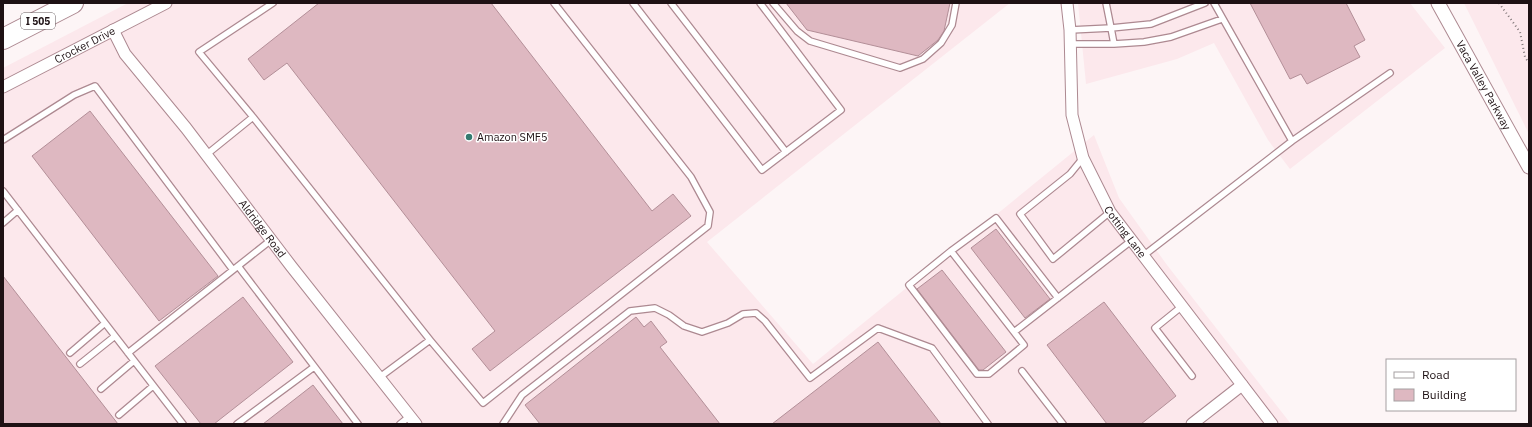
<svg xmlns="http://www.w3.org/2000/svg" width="1532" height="427" viewBox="0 0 1532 427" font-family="'IBM Plex Sans',sans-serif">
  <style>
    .built { fill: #fce8ec }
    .building { fill: #deb8c1; stroke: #b38f98 }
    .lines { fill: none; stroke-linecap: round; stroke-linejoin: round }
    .service-casing { stroke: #ad8991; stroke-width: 8 }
    .minor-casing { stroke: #ad8991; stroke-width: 13 }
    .tertiary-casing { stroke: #ad8991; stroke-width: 15 }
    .motorway-casing { stroke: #ad8991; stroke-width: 22 }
    .path { stroke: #83797b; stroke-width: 2; stroke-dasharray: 1 3; stroke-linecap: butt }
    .service { stroke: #fff; stroke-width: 5.5 }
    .minor { stroke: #fff; stroke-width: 11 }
    .tertiary { stroke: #fff; stroke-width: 13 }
    .motorway { stroke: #fff; stroke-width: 20 }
    .poi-dot { fill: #347a70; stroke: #fff; stroke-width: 1.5 }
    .labels { text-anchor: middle; stroke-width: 3; stroke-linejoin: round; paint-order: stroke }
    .shield { fill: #fff; stroke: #62585a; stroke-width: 1 }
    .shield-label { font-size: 10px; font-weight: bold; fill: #1e1114 }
    .street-label { font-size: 11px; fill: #1e1114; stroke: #fff }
    .poi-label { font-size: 11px; fill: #1e1114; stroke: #fff; text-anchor: start }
  </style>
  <rect width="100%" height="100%" fill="#fdf5f6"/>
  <path class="built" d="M 128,3 L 1010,3 L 707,242 L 813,364 L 1094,135 L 1119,198 L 1167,265 L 1291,424 L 3,424 L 3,68 Z
    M 1078,3 L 1410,3 L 1445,48 L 1290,169 L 1268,140 L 1214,43 L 1177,59 L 1086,84 Z
    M 1464,3 L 1529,3 L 1529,134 Z"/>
  <path class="building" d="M 319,3 L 491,3 L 652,211 L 673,194 L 691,216 L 490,371 L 472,349 L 495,331 L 287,63 L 264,80 L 248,59 Z
    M 786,3 L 950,3 L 944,31 L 938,40 L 918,56 L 807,30 Z
    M 1250,3 L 1346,3 L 1365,40 L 1354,46 L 1360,57 L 1307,84 L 1301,74 L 1290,79 Z
    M 90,111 L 218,276 L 159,321 L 32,156 Z
    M 996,229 L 1050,299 L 1025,318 L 971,248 Z
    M 942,270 L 1006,352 L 983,370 L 979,370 L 917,289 Z
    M 3,276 L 118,424 L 3,424 Z
    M 243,297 L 293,362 L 214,424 L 201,424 L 155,366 Z
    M 1104,302 L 1176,396 L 1141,424 L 1107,424 L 1047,345 Z
    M 636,317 L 644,327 L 651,321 L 667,342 L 660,347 L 720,424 L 540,424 L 525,405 Z
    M 878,342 L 941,424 L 772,424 Z
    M 313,385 L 343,424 L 263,424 Z"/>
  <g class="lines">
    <defs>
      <path id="service" d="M 633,3 L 762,170 L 841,110 L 760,3
        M 671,3 L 786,152
        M 773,3 L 797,31 L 810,41 L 900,68 L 923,59 L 941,43 L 952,25 L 956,3
        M 1070,30 L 1111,28 L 1106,3
        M 1070,44 L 1114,44 L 1111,28 L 1151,24 L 1205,3
        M 1114,44 L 1144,42 L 1171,37 L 1222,19
        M 253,117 L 430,340
        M 3,140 L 74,95 L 95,86 L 233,270
        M 1292,141 L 1390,73
        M 206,155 L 253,117 L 199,52 L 273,3
        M 1083,158 L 1070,174 L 1020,214 L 1053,259 L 1110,212
        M 3,191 L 183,424
        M 3,223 L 18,210
        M 951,251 L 996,218 L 1058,298
        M 1143,256 L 1292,141 L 1214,3
        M 238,266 L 358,424
        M 1181,307 L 1155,328 L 1192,376
        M 1014,332 L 1024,345 L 989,374 L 977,374 L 909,285 L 951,251 L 1014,332 L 1131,241
        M 70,353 L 105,323
        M 128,353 L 271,240
        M 80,364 L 115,336
        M 1022,371 L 1063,424
        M 380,377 L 430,340 L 483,403 L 708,226 L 710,212 L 691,177 L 554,3
        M 101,389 L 134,361
        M 119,415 L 153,386
        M 237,424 L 314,367
        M 400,424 L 410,416
        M 503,424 L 522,395 L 630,311 L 655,308 L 669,315 L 684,326 L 702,332 L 728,323 L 743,314 L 756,313 L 765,321 L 810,378 L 878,328 L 932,348 L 988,424"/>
      <g id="minor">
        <path id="s1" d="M 1067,3 L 1070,30 L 1072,115 L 1083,158 L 1110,212 L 1272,424"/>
        <path id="s2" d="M 113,30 L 125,54 L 186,128 L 291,266 L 416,424"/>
        <path id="s3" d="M 3,87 L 166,3"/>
        <path d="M 1192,424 L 1242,385"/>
      </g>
      <g id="tertiary">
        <path id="s4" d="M 1438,3 L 1529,167"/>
      </g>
      <path id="motorway" d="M 3,39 L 73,3"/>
    </defs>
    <use href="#service" class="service-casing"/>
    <use href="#minor" class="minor-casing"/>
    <use href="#tertiary" class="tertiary-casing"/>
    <use href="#motorway" class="motorway-casing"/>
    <path class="path" d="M 1499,3 L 1520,32 L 1525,57 L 1529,63"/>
    <use href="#service" class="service"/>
    <use href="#minor" class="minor"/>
    <use href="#tertiary" class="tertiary"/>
    <use href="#motorway" class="motorway"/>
  </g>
  <circle class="poi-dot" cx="469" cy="137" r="4"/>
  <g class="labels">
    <rect class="shield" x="21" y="13" width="34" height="16" rx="3"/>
    <g class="shield-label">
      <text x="38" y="25">I 505</text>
    </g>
    <g class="street-label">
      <text dy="4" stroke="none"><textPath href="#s3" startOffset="92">Crocker Drive</textPath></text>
      <text dy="4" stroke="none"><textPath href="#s4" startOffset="94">Vaca Valley Parkway</textPath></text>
      <text dy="4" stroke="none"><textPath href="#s2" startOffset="249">Aldridge Road</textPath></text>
      <text dy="4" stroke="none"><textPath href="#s1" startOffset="242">Cotting Lane</textPath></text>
    </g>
    <g class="poi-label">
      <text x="477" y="141">Amazon SMF5</text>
    </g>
  </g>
  <rect width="1532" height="427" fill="none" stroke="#1e1114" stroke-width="8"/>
  <rect x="1386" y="359" width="130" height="52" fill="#ffffff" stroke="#a5a0a1"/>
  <rect x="1394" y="372" width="20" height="6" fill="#ffffff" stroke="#a5a0a1"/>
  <text x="1422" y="379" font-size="12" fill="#1e1114">Road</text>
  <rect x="1394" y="389" width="20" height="12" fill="#deb8c1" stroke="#a5a0a1"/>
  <text x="1422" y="399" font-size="12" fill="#1e1114">Building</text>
</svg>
